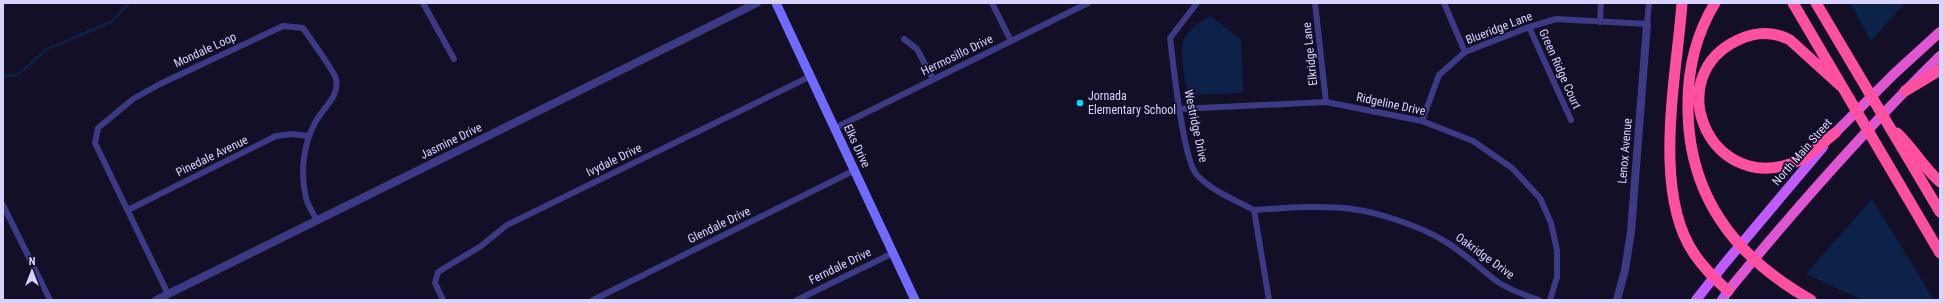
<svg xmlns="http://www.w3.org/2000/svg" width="1943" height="303" viewBox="0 0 1943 303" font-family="'Roboto Condensed',sans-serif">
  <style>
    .water { fill: #0c2248 }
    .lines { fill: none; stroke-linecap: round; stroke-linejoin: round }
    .stream { stroke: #0c2248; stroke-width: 2.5 }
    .minor { stroke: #3d3a85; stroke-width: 6 }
    .tertiary { stroke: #3d3a85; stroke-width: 8 }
    .secondary { stroke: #6f6bff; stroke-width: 9 }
    .primary { stroke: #c25bff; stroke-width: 10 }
    .trunk { stroke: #e055d1; stroke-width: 10 }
    .motorway { stroke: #ff4fa3; stroke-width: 11 }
    .poi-dot { fill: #00e5ff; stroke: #130f26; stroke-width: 1.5 }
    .labels { text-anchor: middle; stroke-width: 3.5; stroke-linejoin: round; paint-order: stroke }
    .street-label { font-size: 12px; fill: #d9d4ff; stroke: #130f26 }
    .poi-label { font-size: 12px; fill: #d9d4ff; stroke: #130f26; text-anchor: start }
  </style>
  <rect width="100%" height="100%" fill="#130f26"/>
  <path class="water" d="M 1850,3 L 1905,3 L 1871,41 Z
    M 1211,16 L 1241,40 L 1243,93 L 1188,95 C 1186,80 1181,63 1182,47 C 1182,34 1200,21 1211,16 Z
    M 1872,199 L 1934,300 L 1862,300 L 1806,274 Z"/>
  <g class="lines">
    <path class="stream" d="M 3,76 L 17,75 L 47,49 L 111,22 L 129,3"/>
    <path class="minor" d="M 423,3 L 454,59
      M 992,3 L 1011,41
      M 1197,3 L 1170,38 C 1173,62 1183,161 1197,175 C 1212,191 1235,200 1254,210 L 1269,300
      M 1315,3 L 1326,102
      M 1444,3 L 1465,52
      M 1600,22 L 1601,3
      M 1529,27 L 1571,120
      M 904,39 L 917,49 L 933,79
      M 1179,109 L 1326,102 L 1422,121 L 1473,141 L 1512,168 L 1540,198 L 1551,223 L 1557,250 L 1557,277 L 1550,300
      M 1422,121 L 1439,75 L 1465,52 L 1529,27 L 1556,19 L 1647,24 L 1649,3
      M 835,128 L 1088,3
      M 3,205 L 50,300
      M 128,210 L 276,136 L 292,134 L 308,136
      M 1254,210 C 1286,208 1320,205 1352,209 C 1377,212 1419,226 1441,239 C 1461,250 1477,266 1495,280 C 1507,289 1524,295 1539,300
      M 168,294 L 95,143 L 98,128 L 133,99 L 160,84 L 283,26 L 303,28 C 309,37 335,72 336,79 C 340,96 323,108 316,121 C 303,144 300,173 306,198 C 308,206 313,213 317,220
      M 443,300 L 435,283 L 438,272 L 481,246 L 507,225 L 811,76
      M 593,300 L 855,170
      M 797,300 L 893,253"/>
    <path class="tertiary" d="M 156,300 L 757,3
      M 1617,300 L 1625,270 L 1631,232 L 1647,24"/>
    <path class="secondary" d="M 776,3 L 915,300"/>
    <path class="primary" d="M 1696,300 L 1726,262 L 1823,147
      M 1722,300 L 1728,291"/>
    <path class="trunk" d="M 1835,133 L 1894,74 L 1940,32
      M 1728,291 C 1795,209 1865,130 1940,56"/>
    <path class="motorway" d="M 1682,3 C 1677,74 1651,193 1695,255 C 1704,268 1716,280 1728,291
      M 1715,3 C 1695,36 1687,71 1688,110 C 1689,198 1736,258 1811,300
      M 1793,3 L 1940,253
      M 1816,3 L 1940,212
      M 1905,91 L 1940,70
      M 1835,133 C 1821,144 1807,159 1790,164 C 1708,191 1661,76 1738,40 C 1755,32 1773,31 1790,40 L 1843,88
      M 1897,133 C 1913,148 1923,167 1940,182"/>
  </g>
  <circle class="poi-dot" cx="1080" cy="103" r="4"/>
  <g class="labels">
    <g class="street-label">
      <text transform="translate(1499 28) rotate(-21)" y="4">Blueridge Lane</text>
      <text transform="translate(205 50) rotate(-25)" y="4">Mondale Loop</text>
      <text transform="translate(1310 54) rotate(-96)" y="4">Elkridge Lane</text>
      <text transform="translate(957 55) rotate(-26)" y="4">Hermosillo Drive</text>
      <text transform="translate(1560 69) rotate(66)" y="4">Green Ridge Court</text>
      <text transform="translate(1391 104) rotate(12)" y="4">Ridgeline Drive</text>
      <text transform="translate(1196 126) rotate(78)" y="4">Westridge Drive</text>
      <text transform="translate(451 141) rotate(-26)" y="4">Jasmine Drive</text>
      <text transform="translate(857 146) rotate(65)" y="4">Elks Drive</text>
      <text transform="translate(1625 151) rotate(-85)" y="4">Lenox Avenue</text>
      <text transform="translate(1802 152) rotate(-49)" y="4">North Main Street</text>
      <text transform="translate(212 156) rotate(-26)" y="4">Pinedale Avenue</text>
      <text transform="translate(614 160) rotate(-26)" y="4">Ivydale Drive</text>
      <text transform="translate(719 225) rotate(-26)" y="4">Glendale Drive</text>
      <text transform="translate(1485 256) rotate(36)" y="4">Oakridge Drive</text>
      <text transform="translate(840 266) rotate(-26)" y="4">Ferndale Drive</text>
    </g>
    <g class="poi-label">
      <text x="1088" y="100">Jornada<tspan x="1088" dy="14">Elementary School</tspan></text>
    </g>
  </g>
  <rect width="1943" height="303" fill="none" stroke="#d9d4ff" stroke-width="8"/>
  <g transform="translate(32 271)" stroke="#130f26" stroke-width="3" paint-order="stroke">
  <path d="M0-3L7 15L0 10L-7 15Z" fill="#d9d4ff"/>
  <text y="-6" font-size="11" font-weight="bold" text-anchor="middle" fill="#d9d4ff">N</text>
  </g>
</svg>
